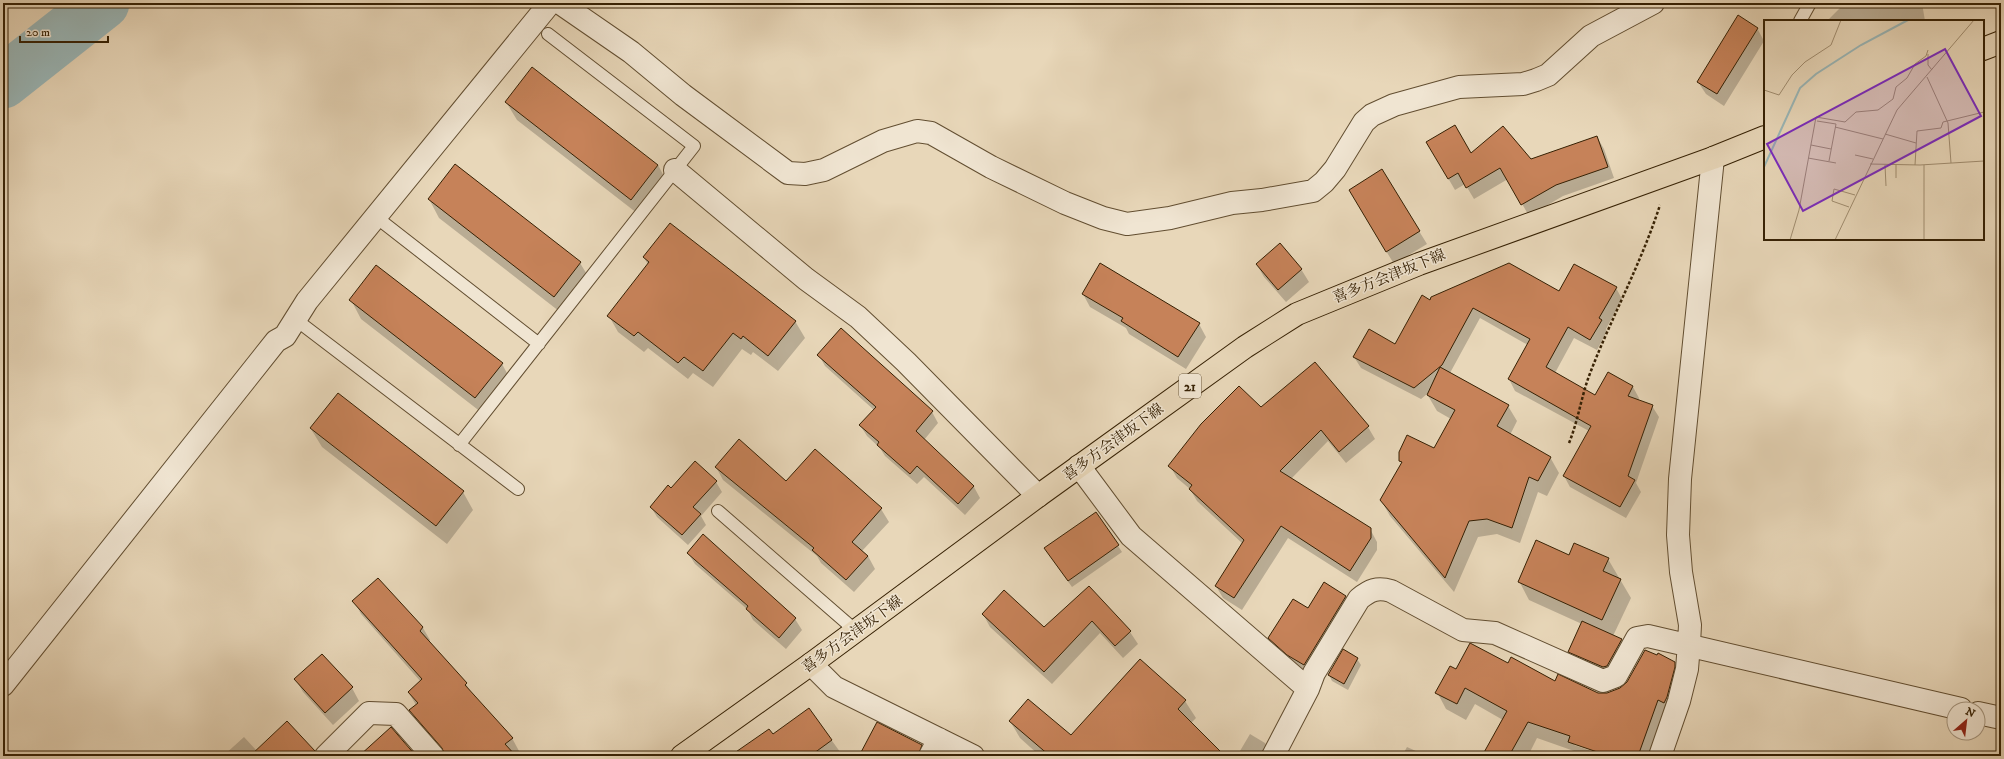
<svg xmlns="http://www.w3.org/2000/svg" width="2004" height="759" viewBox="0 0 2004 759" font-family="'IM FELL DW Pica','Noto Serif JP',serif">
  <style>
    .shadow { fill: #0003 }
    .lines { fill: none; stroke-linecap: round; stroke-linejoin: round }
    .river { stroke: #9ab7b8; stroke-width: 53 }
    .building { fill: #c68259; stroke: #362104 }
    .service-casing { stroke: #624e31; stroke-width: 14 }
    .minor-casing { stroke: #624e31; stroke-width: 24 }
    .primary-casing { stroke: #362104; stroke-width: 24 }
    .path { stroke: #362104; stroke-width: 2.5; stroke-dasharray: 3 2; stroke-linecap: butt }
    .service { stroke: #f0e5d2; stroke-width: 12 }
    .minor { stroke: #f0e5d2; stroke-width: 22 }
    .primary { stroke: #e8d7b9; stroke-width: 22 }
    .labels { text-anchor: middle; stroke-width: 3; stroke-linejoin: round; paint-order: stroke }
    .shield { fill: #f0e5d2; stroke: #6e5c42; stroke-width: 1 }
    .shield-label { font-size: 14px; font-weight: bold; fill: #362104 }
    .street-label { font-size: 15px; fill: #362104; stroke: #f0e5d2 }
    .inset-river { fill: none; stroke: #9ab7b8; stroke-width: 2 }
    .inset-road { fill: none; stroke: #a18e71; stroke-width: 1 }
    .view { fill: #7b2cbf; fill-opacity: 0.15; stroke: #7b2cbf; stroke-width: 2 }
    .inset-edge { fill: none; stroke: #362104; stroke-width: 2 }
  </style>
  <rect width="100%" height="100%" fill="#e8d7b9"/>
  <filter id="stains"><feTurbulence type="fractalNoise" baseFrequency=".005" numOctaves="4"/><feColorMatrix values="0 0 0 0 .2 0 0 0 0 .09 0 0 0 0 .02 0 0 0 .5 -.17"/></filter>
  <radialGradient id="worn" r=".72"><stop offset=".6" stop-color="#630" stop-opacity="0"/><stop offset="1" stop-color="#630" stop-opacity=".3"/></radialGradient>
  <path class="shadow" d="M 1845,3 L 1922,3 L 1925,21 L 1827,21 Z
    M 1757,28 L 1764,41 L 1724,106 L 1706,94 L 1698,82 Z
    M 506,102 L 658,165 L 668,184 L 642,217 L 517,120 Z
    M 1597,137 L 1604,149 L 1614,178 L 1563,196 L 1529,216 L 1508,179 L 1474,199 L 1465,184 L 1455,190 L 1427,142 L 1470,154 L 1531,160 Z
    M 455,166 L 580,263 L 591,281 L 564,315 L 439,218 L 429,199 Z
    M 1357,203 L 1419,231 L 1427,244 L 1394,264 Z
    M 644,257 L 795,321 L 805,338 L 778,371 L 753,352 L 751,355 L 742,349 L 713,387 L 693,373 L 688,379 L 648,348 L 644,352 L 618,332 L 609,316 L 648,265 Z
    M 1257,265 L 1301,269 L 1309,282 L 1286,302 L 1264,277 Z
    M 1616,288 L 1622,299 L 1606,329 L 1607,331 L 1597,350 L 1574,338 L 1555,373 L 1596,396 L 1608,373 L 1633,387 L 1639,398 L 1638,401 L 1652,406 L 1659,417 L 1636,483 L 1641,492 L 1626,518 L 1570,487 L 1564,476 L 1589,431 L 1515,391 L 1509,379 L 1528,345 L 1480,318 L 1450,373 L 1508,406 L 1517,421 L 1510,435 L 1550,457 L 1559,473 L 1547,496 L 1538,492 L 1520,543 L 1497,534 L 1478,537 L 1454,592 L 1390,516 L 1381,500 L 1402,464 L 1400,461 L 1434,450 L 1451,419 L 1437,411 L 1427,394 L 1421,399 L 1361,368 L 1354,357 L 1396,345 L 1430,302 Z
    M 1083,294 L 1199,324 L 1206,337 L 1186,369 L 1129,334 L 1126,328 L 1090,307 Z
    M 351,300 L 502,364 L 512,382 L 486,416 L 361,319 Z
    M 819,355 L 932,412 L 938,423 L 924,440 L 974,487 L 980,498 L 965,515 L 924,477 L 917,484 L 885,456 L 880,448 L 867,436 L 860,425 L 874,410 L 825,366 Z
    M 1315,363 L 1368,427 L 1375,439 L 1346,463 L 1328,441 L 1291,479 L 1370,529 L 1377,542 L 1377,550 L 1357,582 L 1288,538 L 1242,610 L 1223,598 L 1216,586 L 1243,544 L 1197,501 L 1190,489 L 1177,478 L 1170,466 L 1260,408 Z
    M 311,429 L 463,492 L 473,510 L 447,544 L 322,447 Z
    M 815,450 L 881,509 L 889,522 L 862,551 L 868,556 L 875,569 L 854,592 L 821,563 L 817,556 L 723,480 L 716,467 L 786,482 Z
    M 716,482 L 722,492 L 701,516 L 706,525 L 688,545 L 657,517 L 651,507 L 671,489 Z
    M 1096,513 L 1122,552 L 1072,587 L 1045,549 Z
    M 703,536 L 795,619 L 802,630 L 786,649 L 753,620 L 748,610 L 695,564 L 688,553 Z
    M 1569,557 L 1608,559 L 1631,598 L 1613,636 L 1621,640 L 1629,653 L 1614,679 L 1577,664 L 1569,652 L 1582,624 L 1529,600 L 1519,581 Z
    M 378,579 L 423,628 L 430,640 L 428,642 L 466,684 L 474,697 L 512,738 L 519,751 L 515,756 L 446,756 L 418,723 L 411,710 L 416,705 L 409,693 L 421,682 L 361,614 L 354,601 Z
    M 1089,587 L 1130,632 L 1138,644 L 1123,658 L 1100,633 L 1052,684 L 990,627 L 983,614 L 1044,629 Z
    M 1346,596 L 1353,609 L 1311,677 L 1277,651 L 1269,638 L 1308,609 Z
    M 322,656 L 352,688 L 359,701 L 333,725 L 303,692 L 296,680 Z
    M 1357,659 L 1361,665 L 1348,690 L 1332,681 L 1329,675 Z
    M 1674,662 L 1684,679 L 1654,756 L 1612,756 L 1574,743 L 1574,745 L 1606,756 L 1577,756 L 1574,751 L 1537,738 L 1528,756 L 1483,756 L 1503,720 L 1475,704 L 1466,720 L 1446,709 L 1437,692 L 1457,670 L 1508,664 L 1555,682 L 1598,694 L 1608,694 Z
    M 1185,701 L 1196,718 L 1191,723 L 1224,756 L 1040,756 L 1020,738 L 1010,721 L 1071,737 Z
    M 809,709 L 843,756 L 735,756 L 773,736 Z
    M 1250,734 L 1265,743 L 1273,756 L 1237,756 Z
    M 244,737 L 257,751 L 314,752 L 317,756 L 223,756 Z
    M 1407,747 L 1427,756 L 1402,756 Z"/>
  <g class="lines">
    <path class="river" d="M 3,82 L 103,3"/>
  </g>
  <path class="building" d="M 1738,15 L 1758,28 L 1717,94 L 1697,82 Z
    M 532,67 L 658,165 L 631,200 L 505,102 Z
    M 1455,125 L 1471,153 L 1503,126 L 1531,159 L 1597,136 L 1608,167 L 1556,185 L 1521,205 L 1500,168 L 1466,188 L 1458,173 L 1448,179 L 1426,142 Z
    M 455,164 L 581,262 L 554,297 L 428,199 Z
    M 1382,169 L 1420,231 L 1386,252 L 1349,190 Z
    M 670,223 L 796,321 L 768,356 L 743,336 L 741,339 L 733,333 L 703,371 L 684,357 L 678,363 L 638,332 L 634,336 L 607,316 L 649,262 L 643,257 Z
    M 1280,243 L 1302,269 L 1278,290 L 1256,264 Z
    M 1100,263 L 1200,323 L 1178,357 L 1121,321 L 1123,318 L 1082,294 Z
    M 1509,263 L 1559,291 L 1574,264 L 1617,287 L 1599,318 L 1602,320 L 1590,340 L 1568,327 L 1546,367 L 1595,395 L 1608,372 L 1633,386 L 1628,396 L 1653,405 L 1628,476 L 1635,480 L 1620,507 L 1563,476 L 1591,426 L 1508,379 L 1530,339 L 1473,308 L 1442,365 L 1414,388 L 1353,357 L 1369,329 L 1395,344 L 1422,295 L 1430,300 L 1431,297 Z
    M 376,265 L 503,363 L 475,398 L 349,300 Z
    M 841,328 L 933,411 L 916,431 L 974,486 L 958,504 L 917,466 L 910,474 L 877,445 L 879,442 L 859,425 L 876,407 L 817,355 Z
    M 1315,362 L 1369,426 L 1339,452 L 1321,430 L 1280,471 L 1371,528 L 1371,538 L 1350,571 L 1281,526 L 1234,598 L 1215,586 L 1244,540 L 1189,489 L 1192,485 L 1168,466 L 1201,424 L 1239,386 L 1261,407 Z
    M 1440,367 L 1509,405 L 1497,426 L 1551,457 L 1538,481 L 1529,477 L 1512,528 L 1487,519 L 1469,521 L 1445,578 L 1380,500 L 1402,462 L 1399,461 L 1399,452 L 1407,435 L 1434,448 L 1455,410 L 1427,395 Z
    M 338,393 L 464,491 L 436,526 L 310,428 Z
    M 739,439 L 786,481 L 815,449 L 882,508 L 852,542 L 868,556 L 846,580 L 812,550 L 814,548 L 715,467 Z
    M 695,461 L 717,481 L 693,507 L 701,514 L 682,535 L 650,507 L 668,485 L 671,488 Z
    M 1096,512 L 1119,545 L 1068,581 L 1044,548 Z
    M 703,534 L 796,618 L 779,638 L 746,609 L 748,606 L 687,553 Z
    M 1536,540 L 1569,555 L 1574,543 L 1609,558 L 1603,571 L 1621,579 L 1602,620 L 1518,582 Z
    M 378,578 L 423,627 L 420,631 L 467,683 L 465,685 L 513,738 L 505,744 L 516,756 L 445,756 L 442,748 L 409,710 L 418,703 L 408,692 L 422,679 L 352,601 Z
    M 1324,582 L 1346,596 L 1304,665 L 1287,655 L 1268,638 L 1293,599 L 1308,608 Z
    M 1089,586 L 1131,631 L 1115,646 L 1092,621 L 1044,672 L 982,614 L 1004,590 L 1044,627 Z
    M 1582,621 L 1622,639 L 1607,666 L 1603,667 L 1568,652 Z
    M 1470,643 L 1508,663 L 1511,657 L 1555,681 L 1558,674 L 1598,693 L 1607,693 L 1620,688 L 1627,682 L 1645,650 L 1657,655 L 1658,653 L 1675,662 L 1675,667 L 1667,697 L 1664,703 L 1658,700 L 1638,756 L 1609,756 L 1568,742 L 1570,736 L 1528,722 L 1509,756 L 1482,756 L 1507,711 L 1465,688 L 1457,704 L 1435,693 L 1450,666 L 1456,669 Z
    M 1343,649 L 1358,658 L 1344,684 L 1328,675 Z
    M 322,654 L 353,687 L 325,713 L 294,679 Z
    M 1140,659 L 1186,700 L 1178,709 L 1225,756 L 1050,756 L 1009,721 L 1028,699 L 1071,735 Z
    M 809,708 L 832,740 L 810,756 L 730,756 L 769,729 L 773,734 Z
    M 287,721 L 315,751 L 314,756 L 250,756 Z
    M 877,722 L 922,745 L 918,756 L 859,756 Z
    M 391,727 L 416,756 L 359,756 Z"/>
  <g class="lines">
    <defs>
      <path id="service" d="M 1800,21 L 1810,3
        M 376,217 L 539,344
        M 295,319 L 518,489
        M 459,445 L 694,146 L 548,34
        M 718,511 L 856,631"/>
      <path id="minor" d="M 560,3 L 631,52 L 683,95 L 788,173 L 805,174 L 824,170 L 883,141 L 917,131 L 931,133 L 991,167 L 1065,203 L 1103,218 L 1127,224 L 1170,218 L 1232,203 L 1262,200 L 1313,191 L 1324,182 L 1335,169 L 1364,122 L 1372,115 L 1394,105 L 1459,87 L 1523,84 L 1536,80 L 1548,75 L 1591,36 L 1653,3
        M 675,170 L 806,279 L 858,317 L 906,362 L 1038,496
        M 1079,466 L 1131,536 L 1308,689
        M 811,664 L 834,687 L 973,756
        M 3,685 L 276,341 L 285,336 L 307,301 L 550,3
        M 1978,713 L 2001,718
        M 326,756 L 369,713 L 396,714 L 433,756
        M 930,756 L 939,739
        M 1273,756 L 1308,689 L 1314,673 L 1359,599 C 1370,590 1377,587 1391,591 L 1463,630 L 1495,633 L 1603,681 L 1616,676 L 1637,638 L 1648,636 L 1961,709
        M 1660,756 L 1679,701 L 1687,669 L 1689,644 L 1690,625 L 1681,572 L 1678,535 L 1680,479 L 1713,158"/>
      <path id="primary" d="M 1983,49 L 2001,42
        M 682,756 L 811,664 L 1038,496 L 1245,347 L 1297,314 L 1419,264 L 1713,158 L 1765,137"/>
    </defs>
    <use href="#service" class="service-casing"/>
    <use href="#minor" class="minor-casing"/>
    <use href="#primary" class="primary-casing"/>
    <path class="path" d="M 1569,443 C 1578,421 1581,398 1589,376 C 1611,318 1641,264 1660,205"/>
    <use href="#service" class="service"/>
    <use href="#minor" class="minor"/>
    <use href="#primary" class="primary"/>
  </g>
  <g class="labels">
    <rect class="shield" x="1179" y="374" width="22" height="24" rx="3"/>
    <g class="shield-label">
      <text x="1190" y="391">21</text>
    </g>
    <g class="street-label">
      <text transform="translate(1389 276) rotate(-22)" y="5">喜多方会津坂下線</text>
      <text transform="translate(1113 442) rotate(-36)" y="5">喜多方会津坂下線</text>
      <text transform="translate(852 634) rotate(-36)" y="5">喜多方会津坂下線</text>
    </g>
  </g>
  <g transform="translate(1764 20)">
    <rect width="220" height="220" fill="#e8d7b9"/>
    <path class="inset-river" d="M 0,147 L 36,68 L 52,54 L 97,25 L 144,0"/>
    <path class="inset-road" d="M 164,34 L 164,45 L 168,50M 163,57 L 184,103 L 187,143M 0,70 L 15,75 L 28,55 L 41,42 L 67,25 L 77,0M 53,101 L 72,104 L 65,141M 71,107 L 119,119M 121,114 L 152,123M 47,125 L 67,129M 91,135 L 109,139M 44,138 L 72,143M 106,144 L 156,145 L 220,141M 121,145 L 122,166M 132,145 L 132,158M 151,145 L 153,111 L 177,108 L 179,102 L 220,92M 85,187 L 68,181 L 70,169 L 91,175M 26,220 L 35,190 L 52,97 L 81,102 L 92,92 L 114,90 L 129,79 L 132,67 L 143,58 L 151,44 L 162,36 L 164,30M 71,220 L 133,90 L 210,0M 160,220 L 160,145"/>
    <path class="view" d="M 181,29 L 217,96 L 39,191 L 3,124 Z"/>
    <rect width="220" height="220" class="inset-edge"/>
  </g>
  <rect width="2004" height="759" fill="none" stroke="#e8d7b9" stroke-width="16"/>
  <rect x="4" y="4" width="1996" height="751" fill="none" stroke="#362104" stroke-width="2"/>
  <rect x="8" y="8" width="1988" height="743" fill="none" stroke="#362104"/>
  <g transform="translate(1966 721) rotate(28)"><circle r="19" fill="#f0e5d2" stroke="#a69780"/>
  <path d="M0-3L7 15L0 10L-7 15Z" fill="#8f2418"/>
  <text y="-6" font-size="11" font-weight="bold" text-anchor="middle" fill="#362104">N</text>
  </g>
  <path d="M20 36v6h88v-6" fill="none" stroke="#362104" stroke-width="2"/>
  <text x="26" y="36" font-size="12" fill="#362104" stroke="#f0e5d2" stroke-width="3" paint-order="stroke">20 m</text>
  <rect width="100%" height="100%" filter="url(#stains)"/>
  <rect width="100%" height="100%" fill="url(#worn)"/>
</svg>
